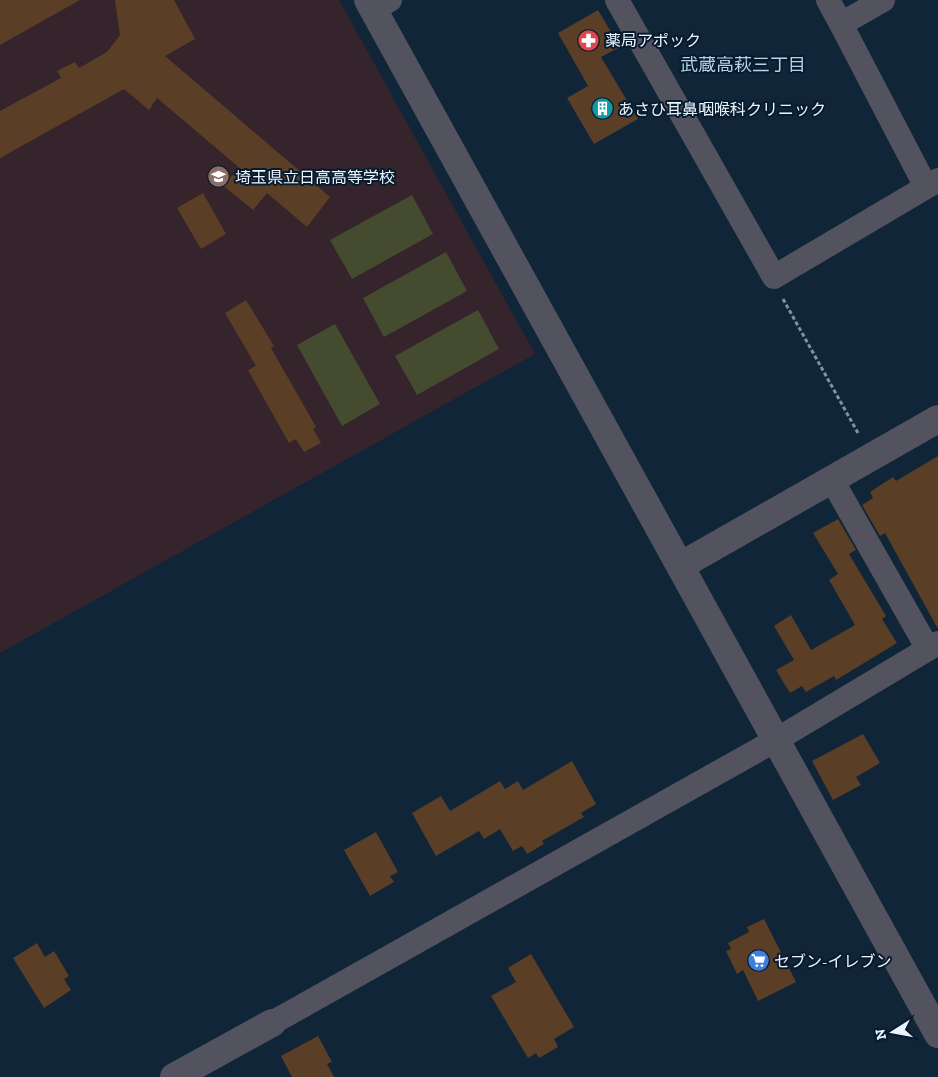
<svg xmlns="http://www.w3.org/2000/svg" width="938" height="1077" viewBox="0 0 938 1077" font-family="'Zilla Slab','Noto Sans JP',serif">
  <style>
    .education { fill: #36242c }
    .green { fill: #444b2e }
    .building { fill: #5a3e25 }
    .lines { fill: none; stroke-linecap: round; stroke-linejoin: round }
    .path { stroke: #8291a0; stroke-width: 3; stroke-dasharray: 4 2.5; stroke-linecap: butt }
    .minor { stroke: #52535f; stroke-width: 24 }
    .tertiary { stroke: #52535f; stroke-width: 28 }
    .labels { text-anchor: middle; stroke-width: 4; stroke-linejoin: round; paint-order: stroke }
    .poi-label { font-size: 16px; fill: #eaf4ff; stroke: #071b2d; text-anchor: start }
    .neighbourhood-label { font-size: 18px; fill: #b7d0e9; stroke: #071b2d }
  </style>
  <rect width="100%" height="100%" fill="#102538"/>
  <path class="education" d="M 0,0 L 339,0 L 535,354 L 0,653 Z"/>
  <path class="green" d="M 412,195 L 433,234 L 352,279 L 330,240 Z
    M 446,252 L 467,291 L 384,337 L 363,298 Z
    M 478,310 L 499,349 L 417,395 L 395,356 Z
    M 335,324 L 380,404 L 342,426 L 297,345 Z"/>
  <path class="building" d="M 0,0 L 80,0 L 0,45 Z
    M 115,0 L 174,0 L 195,39 L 165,56 L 330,197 L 307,227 L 267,193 L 253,210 L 220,183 L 242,170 L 157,98 L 149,110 L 124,89 L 0,158 L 0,111 L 61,78 L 57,71 L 75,62 L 79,68 L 107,52 L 120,35 Z
    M 598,10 L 620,47 L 601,57 L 638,119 L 594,144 L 567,98 L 588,86 L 558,33 Z
    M 203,193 L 226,234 L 201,249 L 177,208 Z
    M 246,300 L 274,346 L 271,348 L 316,427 L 313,429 L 321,443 L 304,452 L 296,439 L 289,443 L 248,370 L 256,366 L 225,313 Z
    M 938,456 L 938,629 L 885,533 L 880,536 L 862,505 L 873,498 L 870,492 L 893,477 L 896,481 Z
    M 838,519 L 856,550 L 849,554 L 886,616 L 882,619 L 897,643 L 836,680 L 834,676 L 806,692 L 802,686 L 790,693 L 776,670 L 794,660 L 774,626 L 791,615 L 811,650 L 855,625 L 829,580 L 838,574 L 813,533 Z
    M 863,734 L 880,763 L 856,777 L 861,785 L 833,800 L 812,761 Z
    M 572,761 L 596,804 L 581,813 L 584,817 L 542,841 L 544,844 L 527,854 L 522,846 L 513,851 L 500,829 L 484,839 L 479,831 L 436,856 L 412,813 L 441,796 L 450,811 L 500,781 L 505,789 L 518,781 L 523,790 Z
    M 376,832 L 398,872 L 390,876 L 394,882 L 370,896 L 344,850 Z
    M 764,919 L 796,982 L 758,1001 L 743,970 L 737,974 L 726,951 L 731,949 L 728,943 L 749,932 L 747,927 Z
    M 37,943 L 45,957 L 54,951 L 69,976 L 64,979 L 71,990 L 44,1008 L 13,958 Z
    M 531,954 L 574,1027 L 554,1039 L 558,1047 L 539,1058 L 536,1053 L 528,1058 L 491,996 L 516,982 L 508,968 Z
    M 318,1036 L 332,1062 L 327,1064 L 334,1077 L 292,1077 L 281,1056 Z"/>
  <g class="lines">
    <path class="path" d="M 783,299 L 858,433"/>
    <path class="minor" d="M 617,0 L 774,277 L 938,180
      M 828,0 L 841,24 L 883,0
      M 373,10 L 390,0
      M 841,24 L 926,187
      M 832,480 L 928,649
      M 272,1023 L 776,740 L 938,643"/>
    <path class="tertiary" d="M 368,0 L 938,1034
      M 680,566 L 938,419
      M 174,1077 L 272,1023"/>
  </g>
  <defs>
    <symbol id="pharmacy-disc" viewBox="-11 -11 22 22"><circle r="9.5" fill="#e0444e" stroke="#071b2d"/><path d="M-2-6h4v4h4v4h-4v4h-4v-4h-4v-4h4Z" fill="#fff"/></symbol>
    <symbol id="building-disc" viewBox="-11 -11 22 22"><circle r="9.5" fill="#0f9aa8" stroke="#071b2d"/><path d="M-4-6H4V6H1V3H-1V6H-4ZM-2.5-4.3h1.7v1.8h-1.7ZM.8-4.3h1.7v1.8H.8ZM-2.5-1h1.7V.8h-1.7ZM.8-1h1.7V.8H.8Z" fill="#fff"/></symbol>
    <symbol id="school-disc" viewBox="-11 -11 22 22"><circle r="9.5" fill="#8d6e63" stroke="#071b2d"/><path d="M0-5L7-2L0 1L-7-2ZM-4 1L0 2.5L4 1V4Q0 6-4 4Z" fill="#fff"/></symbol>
    <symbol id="supermarket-disc" viewBox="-11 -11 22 22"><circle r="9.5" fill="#3f7fe0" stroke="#071b2d"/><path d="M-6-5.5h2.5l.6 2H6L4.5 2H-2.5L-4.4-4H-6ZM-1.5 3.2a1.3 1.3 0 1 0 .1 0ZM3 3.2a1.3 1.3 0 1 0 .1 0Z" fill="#fff"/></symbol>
  </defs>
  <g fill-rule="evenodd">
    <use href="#pharmacy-disc" x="576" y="28" width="25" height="25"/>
    <use href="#building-disc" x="590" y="96" width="25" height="25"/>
    <use href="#school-disc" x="206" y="164" width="25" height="25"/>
    <use href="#supermarket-disc" x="746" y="948" width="25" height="25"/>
  </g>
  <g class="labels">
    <g class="poi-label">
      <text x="605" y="46">薬局アポック</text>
      <text x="618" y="115">あさひ耳鼻咽喉科クリニック</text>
      <text x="235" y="183">埼玉県立日高高等学校</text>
      <text x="774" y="967">セブン-イレブン</text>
    </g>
    <g class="neighbourhood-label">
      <text x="743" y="71">武蔵高萩三丁目</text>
    </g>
  </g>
  <g transform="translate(893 1032) rotate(259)" stroke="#071b2d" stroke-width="4" paint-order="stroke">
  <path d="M0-4L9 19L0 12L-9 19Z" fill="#eaf4ff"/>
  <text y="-8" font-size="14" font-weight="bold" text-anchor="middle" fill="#eaf4ff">N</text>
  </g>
</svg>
